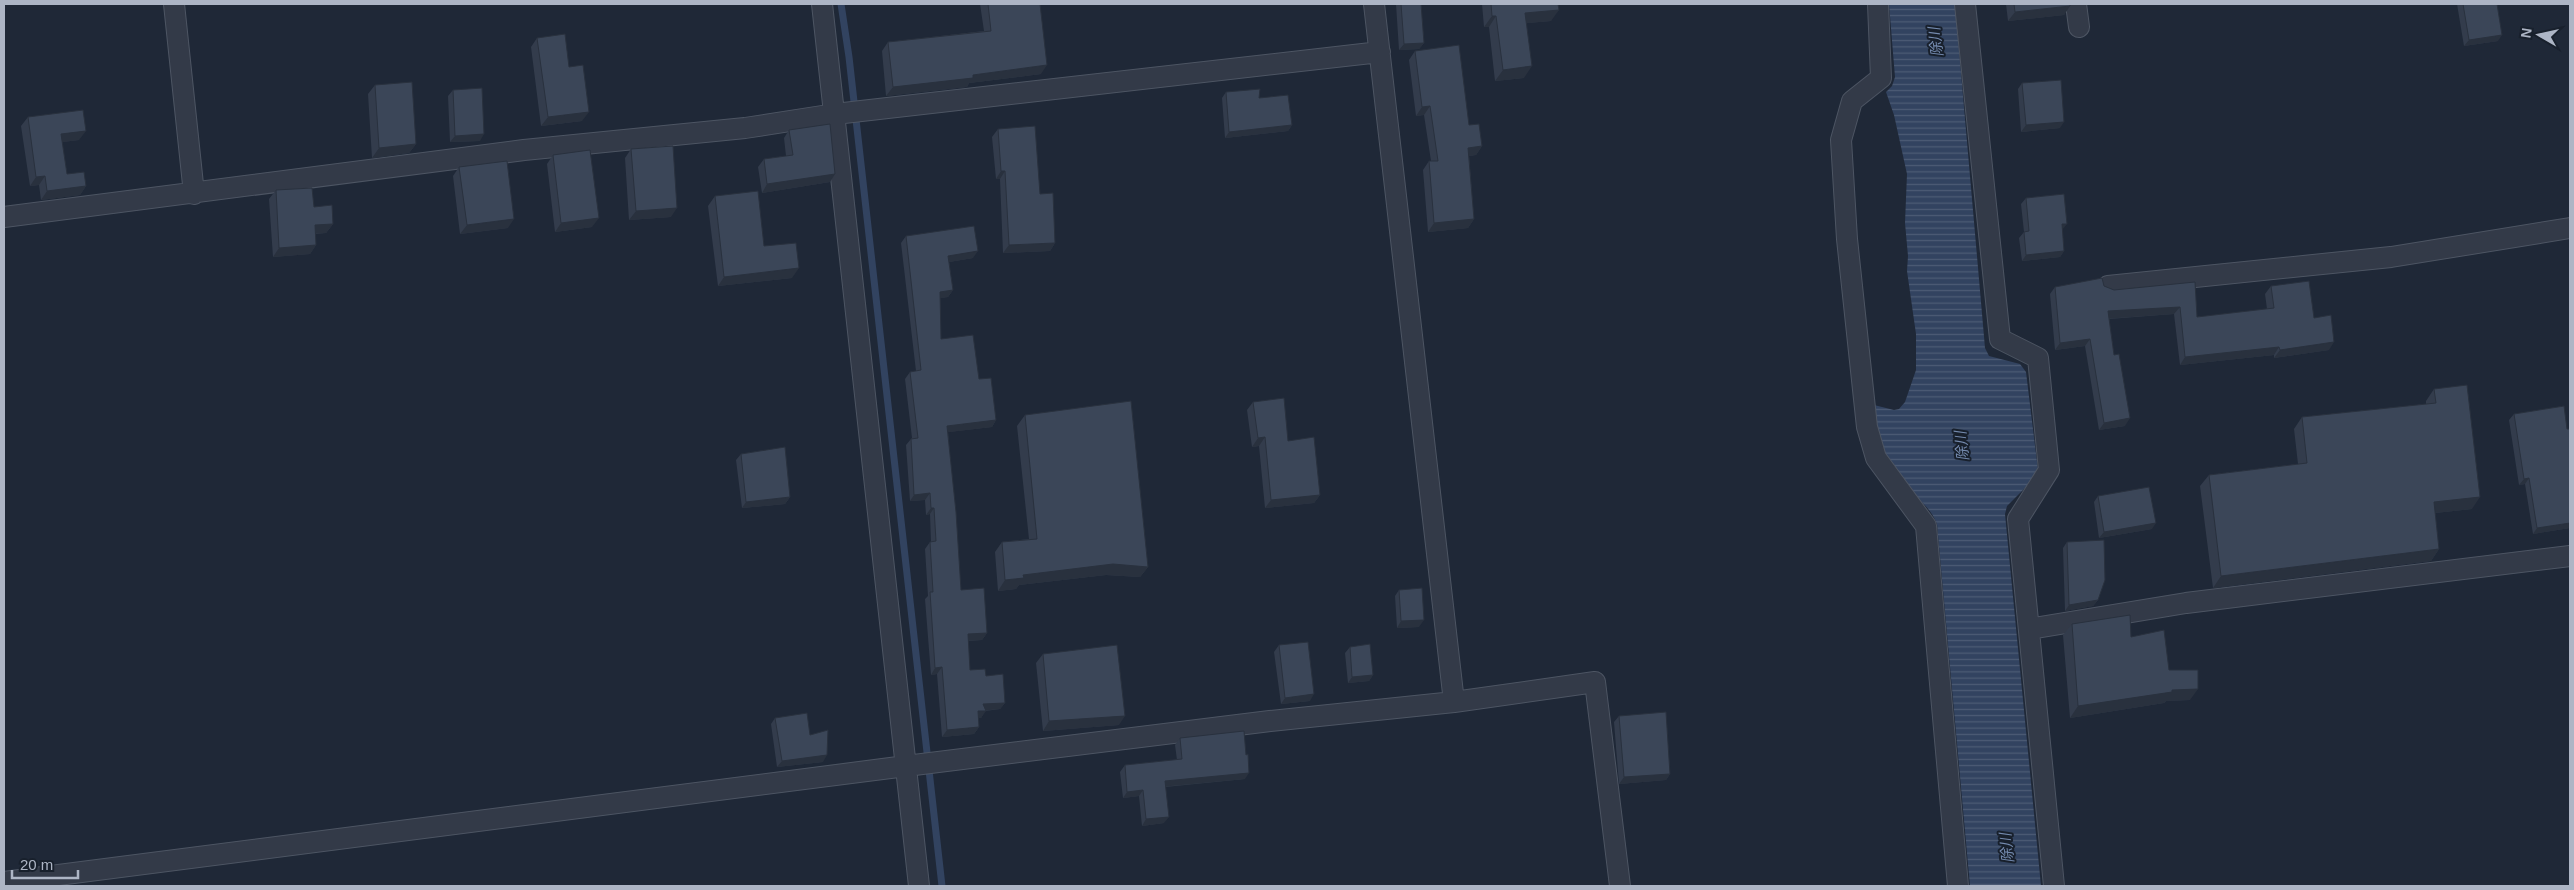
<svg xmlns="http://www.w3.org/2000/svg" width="2574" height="890" viewBox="0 0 2574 890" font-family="Helvetica,'Noto Sans JP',sans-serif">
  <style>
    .water { fill: url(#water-rules) }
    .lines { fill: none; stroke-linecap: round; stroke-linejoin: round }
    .stream { stroke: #324360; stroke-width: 7 }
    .minor-casing { stroke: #4d5563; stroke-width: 22 }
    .minor { stroke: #333a48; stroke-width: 20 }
    .wall { fill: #333c4c }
    .shaded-wall { fill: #29313e }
    .building { fill: #3b4658; stroke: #29313e }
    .labels { text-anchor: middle; stroke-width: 4; stroke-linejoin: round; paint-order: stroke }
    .water-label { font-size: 15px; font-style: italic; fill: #748aae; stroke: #18202c }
  </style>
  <defs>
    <pattern id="water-rules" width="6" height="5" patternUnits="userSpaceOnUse" patternTransform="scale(1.25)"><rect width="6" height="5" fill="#324360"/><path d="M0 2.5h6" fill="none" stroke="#4d5c75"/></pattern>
  </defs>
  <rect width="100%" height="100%" fill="#1f2837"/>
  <path class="water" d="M 1889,4 L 1955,4 L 1985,348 L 1989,356 L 2020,364 L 2026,372 L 2038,470 L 2036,477 L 2007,506 L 2005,514 L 2041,886 L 1970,886 L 1937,524 C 1930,506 1916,498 1902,484 C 1881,464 1877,433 1874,405 L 1894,410 L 1899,409 L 1905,402 L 1916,370 L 1916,334 L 1907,271 L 1908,256 L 1905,223 L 1907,174 L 1894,115 L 1886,92 L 1892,86 L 1895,77 Z"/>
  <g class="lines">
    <path class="stream" d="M 841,4 L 849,57 L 942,886"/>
    <defs>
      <path id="minor" d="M 174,4 L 194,194
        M 822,4 L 919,886
        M 1374,4 L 1454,702
        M 1878,4 L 1881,78 L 1852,101 L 1841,140 L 1847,239 L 1867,427 L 1876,458 L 1926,526 L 1958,886
        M 1965,4 L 2000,339 L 2038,358 L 2049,470 L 2018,519 L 2054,886
        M 2076,4 L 2079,27
        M 4,217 L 524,150 L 745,128 L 835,114 L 1380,52
        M 2108,286 L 2391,257 L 2570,228
        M 2029,629 L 2186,603 L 2570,556
        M 4,882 L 906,766 L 1270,721 L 1454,702 L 1595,682 L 1620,886"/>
    </defs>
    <use href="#minor" class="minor-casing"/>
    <use href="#minor" class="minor"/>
  </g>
  <path class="wall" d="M 980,4 L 1040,4 L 1041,74 L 969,83 L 967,87 L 886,96 L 882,51 L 888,42 L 984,31 Z
    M 1396,4 L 1421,4 L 1424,43 L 1419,49 L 1399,50 Z
    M 1482,4 L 1558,4 L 1551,21 L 1527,23 L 1524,78 L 1495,81 L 1489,27 L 1484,27 Z
    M 2006,4 L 2070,4 L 2064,15 L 2008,21 Z
    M 2457,4 L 2497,4 L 2498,41 L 2464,46 Z
    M 537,38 L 569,67 L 582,121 L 541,126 L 531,47 Z
    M 1415,51 L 1469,125 L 1482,146 L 1476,155 L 1469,156 L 1474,219 L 1468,228 L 1428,232 L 1423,170 L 1429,161 L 1431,161 L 1424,115 L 1416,116 L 1409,60 Z
    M 2022,83 L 2060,128 L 2021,132 L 2018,89 Z
    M 375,85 L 416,144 L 409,153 L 372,158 L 368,94 Z
    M 453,90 L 480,141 L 450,142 L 448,96 Z
    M 1226,92 L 1259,98 L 1292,125 L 1288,131 L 1225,138 L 1222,98 Z
    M 28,117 L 79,140 L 62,142 L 67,174 L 86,186 L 80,195 L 41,200 L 39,185 L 30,186 L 21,126 Z
    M 998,129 L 1040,194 L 1055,243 L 1050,251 L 1003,253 L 1000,179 L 996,179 L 992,137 Z
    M 789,130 L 830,182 L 762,193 L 758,167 L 764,159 L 786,156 L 784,138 Z
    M 631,149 L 671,217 L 629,220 L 625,158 Z
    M 553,155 L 592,227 L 555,232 L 547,164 Z
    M 459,167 L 508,228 L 460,234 L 453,176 Z
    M 276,190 L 314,207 L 333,224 L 326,233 L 315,234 L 316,245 L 310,254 L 273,257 L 269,199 Z
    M 715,196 L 764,246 L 792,278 L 718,286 L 708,206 Z
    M 2026,198 L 2062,230 L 2064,251 L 2060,257 L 2022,261 L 2019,238 L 2024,232 L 2021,204 Z
    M 906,236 L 973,258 L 949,262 L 953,290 L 948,297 L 940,298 L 941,339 L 979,379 L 996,420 L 992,427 L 948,432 L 961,590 L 987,633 L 982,640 L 968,641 L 970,670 L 986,676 L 1005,703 L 1000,709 L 985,711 L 981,718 L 978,718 L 979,727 L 974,734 L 942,737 L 937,674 L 931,675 L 925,599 L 928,596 L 925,549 L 930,542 L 931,542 L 930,514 L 926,515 L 925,500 L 910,501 L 906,445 L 911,439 L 912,438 L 905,379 L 910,372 L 916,371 L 901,243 Z
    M 2195,282 L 2197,317 L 2267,309 L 2265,294 L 2271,286 L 2314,318 L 2329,350 L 2274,358 L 2274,355 L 2180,365 L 2174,314 L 2109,319 L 2114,355 L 2125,426 L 2099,430 L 2085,346 L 2055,350 L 2050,294 L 2055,287 L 2104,286 L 2114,290 Z
    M 2434,389 L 2472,509 L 2435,513 L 2439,549 L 2431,561 L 2213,588 L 2200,486 L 2209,475 L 2298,464 L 2294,429 L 2302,417 L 2426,404 L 2426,401 Z
    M 1253,402 L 1288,441 L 1320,495 L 1314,503 L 1265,508 L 1259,446 L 1252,447 L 1247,410 Z
    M 2514,414 L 2567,429 L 2570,429 L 2570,528 L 2533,534 L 2525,484 L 2519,485 L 2509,420 Z
    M 1025,415 L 1148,567 L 1140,577 L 1106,575 L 1019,585 L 1016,589 L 998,591 L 995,552 L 1002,542 L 1029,539 L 1017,426 Z
    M 741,454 L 790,497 L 785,504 L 742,508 L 736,460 Z
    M 2098,496 L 2152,529 L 2099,538 L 2094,502 Z
    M 2067,542 L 2098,600 L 2093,606 L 2065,611 L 2063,548 Z
    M 1399,590 L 1419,627 L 1397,628 L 1395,596 Z
    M 2072,624 L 2131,637 L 2169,670 L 2190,700 L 2166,701 L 2164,703 L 2070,718 L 2063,635 Z
    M 1279,645 L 1310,701 L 1281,704 L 1274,652 Z
    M 1350,647 L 1373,675 L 1369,681 L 1348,683 L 1345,653 Z
    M 1043,654 L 1119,725 L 1043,731 L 1036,663 Z
    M 1619,716 L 1670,774 L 1666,780 L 1619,784 L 1614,722 Z
    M 775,718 L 810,735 L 823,762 L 777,767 L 771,724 Z
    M 1180,738 L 1245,779 L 1165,787 L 1164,823 L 1142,826 L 1139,796 L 1123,798 L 1120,772 L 1125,765 L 1177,760 L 1175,745 Z"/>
  <path class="shaded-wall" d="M 2070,6 L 2064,15 L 2008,21 L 2015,12 Z
    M 1559,10 L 1551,21 L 1518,24 L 1525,13 Z
    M 1492,16 L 1496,16 L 1489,27 L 1484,27 Z
    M 2502,35 L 2498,41 L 2464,46 L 2469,40 Z
    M 1424,43 L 1419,49 L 1399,50 L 1404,44 Z
    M 1047,65 L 1041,74 L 969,83 L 967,87 L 886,96 L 893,87 L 973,75 Z
    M 1532,66 L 1524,78 L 1495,81 L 1503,70 Z
    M 1430,106 L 1424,115 L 1416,116 L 1422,107 Z
    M 589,112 L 582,121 L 541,126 L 548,117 Z
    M 2064,122 L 2060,128 L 2021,132 L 2026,125 Z
    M 1292,125 L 1288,131 L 1225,138 L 1229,132 Z
    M 86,131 L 79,140 L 55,143 L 61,134 Z
    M 484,134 L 480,141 L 450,142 L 455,136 Z
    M 416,144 L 409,153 L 372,158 L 379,148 Z
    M 1482,146 L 1476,155 L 1462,157 L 1468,148 Z
    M 1001,171 L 1005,171 L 1000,179 L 996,179 Z
    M 835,174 L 830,182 L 762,193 L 767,184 Z
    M 45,176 L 39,185 L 30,186 L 36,177 Z
    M 86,186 L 80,195 L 41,200 L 47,191 Z
    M 677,208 L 671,217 L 629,220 L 636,211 Z
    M 599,218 L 592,227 L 555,232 L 561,223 Z
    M 514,219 L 508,228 L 460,234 L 467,225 Z
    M 1474,219 L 1468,228 L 1428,232 L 1434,223 Z
    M 333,224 L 326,233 L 308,234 L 315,225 Z
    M 2062,224 L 2067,224 L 2062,230 Z
    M 1055,243 L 1050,251 L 1003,253 L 1009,245 Z
    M 316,245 L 310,254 L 273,257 L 279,248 Z
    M 978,251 L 973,258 L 943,263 L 948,256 Z
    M 2064,251 L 2060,257 L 2022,261 L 2026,255 Z
    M 799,268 L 792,278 L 718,286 L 724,277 Z
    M 953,290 L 948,297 L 935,299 L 940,292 Z
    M 2180,307 L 2174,314 L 2103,319 L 2108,311 Z
    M 2090,339 L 2085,346 L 2055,350 L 2060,343 Z
    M 2334,342 L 2329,350 L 2274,358 L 2280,350 Z
    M 2279,347 L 2274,355 L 2180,365 L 2185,357 Z
    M 2130,418 L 2125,426 L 2099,430 L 2104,423 Z
    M 996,420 L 992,427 L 942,433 L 947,426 Z
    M 1265,437 L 1259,446 L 1252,447 L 1258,438 Z
    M 2529,478 L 2525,484 L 2519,485 L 2524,479 Z
    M 930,493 L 925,500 L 910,501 L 914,495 Z
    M 1320,495 L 1314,503 L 1265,508 L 1271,500 Z
    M 790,497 L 785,504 L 742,508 L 746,502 Z
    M 2480,497 L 2472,509 L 2426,514 L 2434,502 Z
    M 931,508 L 934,508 L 930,514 L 926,515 Z
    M 2156,523 L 2152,529 L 2099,538 L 2104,532 Z
    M 2570,523 L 2570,528 L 2533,534 L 2537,528 Z
    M 2439,549 L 2431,561 L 2213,588 L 2221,576 Z
    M 1113,564 L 1148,567 L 1140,577 L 1106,575 L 1019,585 L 1016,589 L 998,591 L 1005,580 L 1023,575 Z
    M 2098,600 L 2093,606 L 2065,611 L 2069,605 Z
    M 1424,620 L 1419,627 L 1397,628 L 1401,621 Z
    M 987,633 L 982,640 L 963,641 L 968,634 Z
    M 942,667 L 937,674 L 931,675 L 935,668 Z
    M 1373,675 L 1369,681 L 1348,683 L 1352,677 Z
    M 2198,689 L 2190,700 L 2166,701 L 2164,703 L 2070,718 L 2078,706 L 2172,690 Z
    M 1314,694 L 1310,701 L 1281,704 L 1285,698 Z
    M 1005,703 L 1000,709 L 978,711 L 983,704 Z
    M 978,711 L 986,711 L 981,718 L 973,718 Z
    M 1125,716 L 1119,725 L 1043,731 L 1049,721 Z
    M 979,727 L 974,734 L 942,737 L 947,730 Z
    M 827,755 L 823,762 L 777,767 L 782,761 Z
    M 1249,773 L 1245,779 L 1160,787 L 1165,781 Z
    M 1670,774 L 1666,780 L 1619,784 L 1624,777 Z
    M 1143,790 L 1139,796 L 1123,798 L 1127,792 Z
    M 1169,817 L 1164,823 L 1142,826 L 1146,819 Z"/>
  <path class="building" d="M 988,4 L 1040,4 L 1047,65 L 973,75 L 973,78 L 893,87 L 888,42 L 991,31 Z
    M 1401,4 L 1421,4 L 1424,43 L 1404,44 Z
    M 1491,4 L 1558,4 L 1559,10 L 1525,13 L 1532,66 L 1503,70 L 1496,16 L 1492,16 Z
    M 2014,4 L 2070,4 L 2070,6 L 2015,12 Z
    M 2463,4 L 2497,4 L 2502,35 L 2469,40 Z
    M 565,34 L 569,67 L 583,65 L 589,112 L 548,117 L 537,38 Z
    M 1459,45 L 1469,125 L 1479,124 L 1482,146 L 1468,148 L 1474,219 L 1434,223 L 1429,161 L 1438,161 L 1430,106 L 1422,107 L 1415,51 Z
    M 2061,80 L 2064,122 L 2026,125 L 2022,83 Z
    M 412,82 L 416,144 L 379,148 L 375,85 Z
    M 482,88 L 484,134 L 455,136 L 453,90 Z
    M 1260,89 L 1259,98 L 1288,95 L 1292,125 L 1229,132 L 1226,92 Z
    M 83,110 L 86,131 L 61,134 L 67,174 L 84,172 L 86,186 L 47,191 L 45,176 L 36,177 L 28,117 Z
    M 830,124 L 835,174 L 767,184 L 764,159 L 793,155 L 789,130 Z
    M 1035,126 L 1040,194 L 1053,193 L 1055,243 L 1009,245 L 1005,171 L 1001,171 L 998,129 Z
    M 673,146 L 677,208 L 636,211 L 631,149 Z
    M 590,150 L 599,218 L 561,223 L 553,155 Z
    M 507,161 L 514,219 L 467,225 L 459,167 Z
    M 312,188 L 314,207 L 332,205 L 333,224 L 315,225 L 316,245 L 279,248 L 276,190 Z
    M 758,191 L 764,246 L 796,243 L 799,268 L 724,277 L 715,196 Z
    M 2064,194 L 2067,224 L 2062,224 L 2064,251 L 2026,255 L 2024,232 L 2029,231 L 2026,198 Z
    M 974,226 L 978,251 L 948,256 L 953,290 L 940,292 L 941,339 L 973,335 L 979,379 L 991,378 L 996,420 L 947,426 L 956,512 L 961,590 L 984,588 L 987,633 L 968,634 L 970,670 L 985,669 L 986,676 L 1003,674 L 1005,703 L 983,704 L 986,711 L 978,711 L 979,727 L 947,730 L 942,667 L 935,668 L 930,592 L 933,592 L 930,542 L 936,541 L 934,508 L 931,508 L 930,493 L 914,495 L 911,439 L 918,438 L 910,372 L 921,370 L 906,236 Z
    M 2102,278 L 2104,286 L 2114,290 L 2195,282 L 2197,317 L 2274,308 L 2271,286 L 2309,281 L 2314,318 L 2331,315 L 2334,342 L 2280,350 L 2279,347 L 2185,357 L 2180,307 L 2108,311 L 2114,355 L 2119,354 L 2130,418 L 2104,423 L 2090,339 L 2060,343 L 2055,287 Z
    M 2467,385 L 2480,497 L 2434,502 L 2439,549 L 2221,576 L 2209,475 L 2307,463 L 2302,417 L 2436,403 L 2434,389 Z
    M 1284,398 L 1288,441 L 1314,437 L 1320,495 L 1271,500 L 1265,437 L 1258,438 L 1253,402 Z
    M 1131,401 L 1148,567 L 1113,564 L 1023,575 L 1024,578 L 1005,580 L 1002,542 L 1037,539 L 1025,415 Z
    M 2564,406 L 2567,429 L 2570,429 L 2570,523 L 2537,528 L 2529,478 L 2524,479 L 2514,414 Z
    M 785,447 L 790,497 L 746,502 L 741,454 Z
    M 2149,487 L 2156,523 L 2104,532 L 2098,496 Z
    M 2104,540 L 2105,580 L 2098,600 L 2069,605 L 2067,542 Z
    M 1422,588 L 1424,620 L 1401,621 L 1399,590 Z
    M 2130,615 L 2131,637 L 2164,630 L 2169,670 L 2198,670 L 2198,689 L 2172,690 L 2172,692 L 2078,706 L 2072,624 Z
    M 1308,642 L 1314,694 L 1285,698 L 1279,645 Z
    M 1370,644 L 1373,675 L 1352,677 L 1350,647 Z
    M 1117,645 L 1125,716 L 1049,721 L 1043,654 Z
    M 1666,712 L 1670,774 L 1624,777 L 1619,716 Z
    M 807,713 L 810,735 L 828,730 L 827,755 L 782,761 L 775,718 Z
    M 1244,731 L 1246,755 L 1248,754 L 1249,773 L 1165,781 L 1169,817 L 1146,819 L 1143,790 L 1127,792 L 1125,765 L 1182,759 L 1180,738 Z"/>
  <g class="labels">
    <g class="water-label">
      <text transform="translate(1936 42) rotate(-97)" y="5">除川</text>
      <text transform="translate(1962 446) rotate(-96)" y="5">除川</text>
      <text transform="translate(2007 848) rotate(-96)" y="5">除川</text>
    </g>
  </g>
  <rect width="2574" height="890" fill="none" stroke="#adb5c5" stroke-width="10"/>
  <g transform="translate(2539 35) rotate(279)" stroke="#18202c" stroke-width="4" paint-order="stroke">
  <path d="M0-4L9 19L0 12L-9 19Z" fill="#adb5c5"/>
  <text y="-8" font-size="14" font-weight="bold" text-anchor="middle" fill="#adb5c5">N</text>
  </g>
  <path d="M12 870v8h66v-8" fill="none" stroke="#adb5c5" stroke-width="2.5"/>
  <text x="20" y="870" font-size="15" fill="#adb5c5" stroke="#18202c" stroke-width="4" paint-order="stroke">20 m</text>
</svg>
